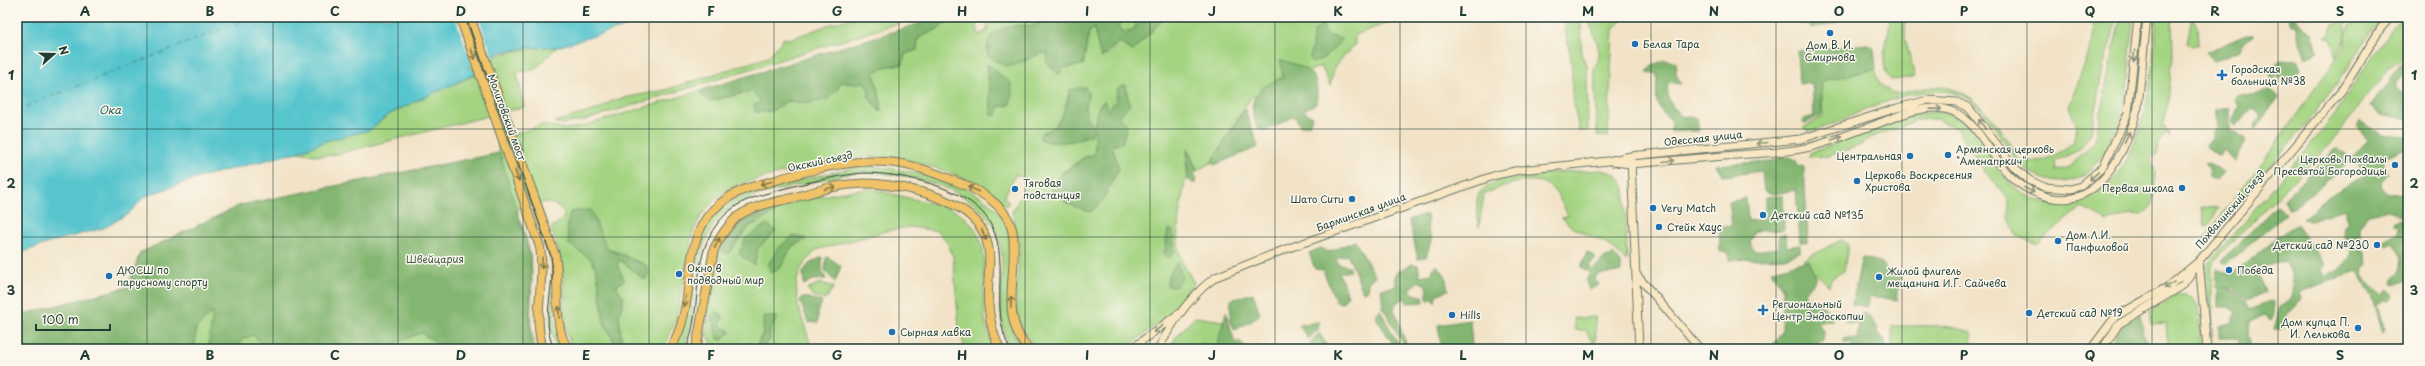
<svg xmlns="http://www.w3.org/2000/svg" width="2425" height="366" viewBox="0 0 2425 366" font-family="'Playpen Sans',sans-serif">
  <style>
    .green { fill: #a4d482; stroke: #62885b; fill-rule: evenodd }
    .forest { fill: #83b670; stroke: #517a52 }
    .water { fill: #57c5ce; stroke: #3b8181 }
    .pier { fill: #f2e3c7 }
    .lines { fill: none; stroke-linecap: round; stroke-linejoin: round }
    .ferry { stroke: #2d5f5a; stroke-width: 1; stroke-dasharray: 5 4; stroke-linecap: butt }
    .secondary-casing { stroke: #697767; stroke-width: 9 }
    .primary-casing { stroke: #697767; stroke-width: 10 }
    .secondary { stroke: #f9e7c3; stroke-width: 7 }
    .primary { stroke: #f0c369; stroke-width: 8 }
    .tram { stroke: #1f3d34; stroke-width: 1 }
    .oneway { stroke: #7d794c }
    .oneway2 { stroke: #8c927c }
    .grid { fill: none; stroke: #1f3d34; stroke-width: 1; stroke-opacity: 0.55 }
    .poi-dot { fill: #1f6fb2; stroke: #fbf7ec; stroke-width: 1.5 }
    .labels { text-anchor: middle; stroke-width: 3; stroke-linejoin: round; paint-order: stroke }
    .poi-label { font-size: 10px; fill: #1f3d34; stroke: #fbf7ec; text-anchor: start }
    .street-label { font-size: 10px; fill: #1f3d34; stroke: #fbf7ec }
    .park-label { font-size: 10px; fill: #3a5b44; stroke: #fbf7ec }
    .water-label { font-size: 11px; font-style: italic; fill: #2d5f5a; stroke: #fbf7ec }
    .neatline { fill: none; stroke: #1f3d34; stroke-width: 1.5 }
    .grid-label { font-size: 13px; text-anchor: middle; font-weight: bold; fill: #1f3d34 }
  </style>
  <rect width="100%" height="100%" fill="#fbf7ec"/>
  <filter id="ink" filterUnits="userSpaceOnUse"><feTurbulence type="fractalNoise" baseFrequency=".025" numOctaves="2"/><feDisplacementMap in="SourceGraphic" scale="8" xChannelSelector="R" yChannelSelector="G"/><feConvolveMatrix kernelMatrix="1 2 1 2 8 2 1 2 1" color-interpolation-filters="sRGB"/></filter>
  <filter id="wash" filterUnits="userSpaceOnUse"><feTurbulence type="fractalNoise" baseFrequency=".012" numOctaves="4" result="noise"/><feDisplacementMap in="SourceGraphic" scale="16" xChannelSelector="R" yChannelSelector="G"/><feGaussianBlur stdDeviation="0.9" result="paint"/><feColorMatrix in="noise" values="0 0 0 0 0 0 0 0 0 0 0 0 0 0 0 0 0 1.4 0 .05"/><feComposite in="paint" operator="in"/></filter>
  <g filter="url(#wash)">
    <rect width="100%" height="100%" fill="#f2e3c7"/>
    <path class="green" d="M 856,17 L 919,17 L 585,120 L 564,124 L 554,122 L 599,109 L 614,100 L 665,90 L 768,57 L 784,38 L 790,39 L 831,24 Z
      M 950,17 L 958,17 L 962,20 L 975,17 L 979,35 L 988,30 L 985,17 L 1060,17 L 1041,21 L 1034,26 L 1021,25 L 1023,62 L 1034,55 L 1049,52 L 1063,68 L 1083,64 L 1089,32 L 1094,28 L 1101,58 L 1110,52 L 1118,42 L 1133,51 L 1165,17 L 1200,17 L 1204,20 L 1207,17 L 1403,17 L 1355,35 L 1355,44 L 1335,66 L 1330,85 L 1321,66 L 1251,97 L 1212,162 L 1197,171 L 1190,153 L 1186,163 L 1188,179 L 1185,183 C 1181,205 1175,229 1179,252 C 1181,263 1189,273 1194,283 L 1167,317 L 1125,349 L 1039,349 L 1027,339 L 1017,316 L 1016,295 L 1020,245 L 1012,212 L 1026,186 L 1025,180 L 1016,174 L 1004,197 L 1009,203 L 1006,206 C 1000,202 994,195 987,191 C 965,177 936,167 911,161 C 867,151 825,163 782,173 C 763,178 742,181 725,192 C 710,202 700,216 693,232 L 675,323 L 663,349 L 622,349 L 619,315 L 624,298 L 616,286 L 624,280 L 617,265 L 620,260 L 645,279 L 624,254 L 607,249 L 569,244 L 592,260 L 597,272 L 604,322 L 618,349 L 573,349 C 560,325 565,300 563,273 C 562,257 556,243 551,228 L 563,219 L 564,212 C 548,196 537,204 517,210 C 522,226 529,244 531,261 C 535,291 525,319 536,349 L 17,349 L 17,316 L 128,287 L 140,253 L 241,205 L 499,153 L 497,140 L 542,125 L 565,129 L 580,127 L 702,90 L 701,94 L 710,101 L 752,91 L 762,102 L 755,112 C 769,112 776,111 786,101 L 807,103 L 840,82 L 856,84 L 864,82 L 869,89 L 869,97 L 880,112 L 881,103 L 874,72 L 884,67 L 903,64 L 905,54 L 917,50 L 918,38 L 938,29 ZM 987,65 L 1010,104 L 999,106 L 992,116 ZM 1118,88 L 1118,116 L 1112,146 L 1061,173 L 1085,157 L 1093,155 L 1097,146 L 1094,125 L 1100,104 L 1104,101 L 1108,111 L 1116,101 ZM 1070,90 L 1089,92 L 1085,109 L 1093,130 L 1092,134 L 1072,141 L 1048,143 L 1042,133 C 1062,126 1065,109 1070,90 Z
      M 1114,17 L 1136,17 L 1135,28 L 1130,32 L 1122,31 Z
      M 1563,17 L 1578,17 C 1586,30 1576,51 1587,65 L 1588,130 L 1579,131 L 1572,93 L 1572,65 Z
      M 1588,17 L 1625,17 L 1613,29 L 1608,137 L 1597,135 L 1594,67 C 1607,54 1591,32 1588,17 Z
      M 1890,17 L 1905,17 L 1905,38 L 1915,77 L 1891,80 C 1876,65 1890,37 1890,17 Z
      M 2093,17 L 2116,17 L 2112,37 L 2104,63 L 2091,132 L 2079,150 L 2055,161 L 2056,171 L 2070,167 L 2095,141 L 2120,17 L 2133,17 C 2130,48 2130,83 2122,113 C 2114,142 2092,183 2059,182 C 2045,181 2028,174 2019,163 C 2003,144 1986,104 1961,95 C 1920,80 1861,113 1822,128 L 1809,131 L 1803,128 L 1823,116 L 1821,81 L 1875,69 L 1880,84 L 1893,94 C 1907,93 1919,88 1933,87 C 1976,84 2000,129 2020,160 C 2044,165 2054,156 2073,143 L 2077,126 L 2069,106 L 2094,40 Z
      M 2156,17 L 2172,17 L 2173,56 L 2167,108 L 2161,128 L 2164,125 L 2169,138 L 2167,132 L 2158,143 L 2157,155 L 2150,158 L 2156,172 L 2152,206 L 2142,215 L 2132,214 L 2106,222 L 2103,218 L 2081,207 L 2037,244 L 2017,236 L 2009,218 L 2009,200 L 1985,171 L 1956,128 L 1937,119 L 1916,120 L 1901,127 L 1869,138 L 1861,145 L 1829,156 L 1808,157 L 1811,152 C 1841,143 1916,108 1943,112 C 1981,119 1989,171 2019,191 C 2037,203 2062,208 2082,200 C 2089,197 2098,194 2104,189 C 2146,152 2154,70 2156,17 Z
      M 2192,17 L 2198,27 L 2199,44 L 2192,47 L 2187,43 Z
      M 2356,17 L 2381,17 L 2338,82 L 2303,128 L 2206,241 L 2205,237 L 2271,151 L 2345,46 L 2346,33 Z
      M 2403,17 L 2408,17 L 2408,54 L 2390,68 L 2389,67 L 2333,141 L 2221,253 L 2212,266 L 2212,337 L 2206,266 L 2327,125 L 2390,30 Z
      M 2344,20 C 2349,34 2344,46 2335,57 L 2335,49 L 2329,38 L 2326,39 L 2324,37 L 2329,34 L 2333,24 Z
      M 557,47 L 534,70 L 517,72 L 524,107 L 333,155 L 320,156 L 298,152 L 329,140 L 370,130 L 388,115 L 416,101 L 479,73 L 467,67 C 502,52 518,48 557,47 Z
      M 862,166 C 900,167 976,181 1000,214 C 1009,226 1010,240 1011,254 C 1012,292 1000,314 1021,349 L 1011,349 C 994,313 1003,295 1002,259 C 1001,191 915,173 861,172 C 839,175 817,181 795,186 C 742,198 712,203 699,264 L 696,266 L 691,321 L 685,346 L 684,349 L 675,349 L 682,332 L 700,238 C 712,212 729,199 756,190 Z
      M 1601,170 C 1614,172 1620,176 1625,189 L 1627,261 L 1606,243 L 1573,228 L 1562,218 L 1568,216 C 1564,208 1561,200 1556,193 C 1539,169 1505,186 1484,194 L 1479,227 C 1478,217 1475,205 1478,196 C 1487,171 1576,172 1601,170 Z
      M 871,189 L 947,207 C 1001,231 978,278 986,323 C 987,332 991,341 994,349 L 965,349 L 959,328 L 953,256 L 948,244 L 938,231 L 910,227 L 887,231 L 816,250 L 801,268 L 796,284 L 798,306 L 812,349 L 714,349 L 706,331 L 703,349 L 701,349 C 712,319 709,284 718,253 C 723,239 735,226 747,218 C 767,206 847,189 871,189 ZM 775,209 L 754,225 L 749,226 L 728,254 L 721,249 C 733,228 752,215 775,209 ZM 712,316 L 723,317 L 720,322 L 721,327 L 728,329 L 724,336 L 718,339 Z
      M 2201,207 L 2219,208 L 2208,226 L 2204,225 Z
      M 1841,240 L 1848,244 L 1844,271 L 1832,278 L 1829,286 L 1803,260 Z
      M 820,283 L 834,287 L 825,300 L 813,296 L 807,289 Z
      M 554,285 L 555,325 L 563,349 L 556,349 L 550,324 Z
      M 2178,294 C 2182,295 2187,295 2191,297 C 2202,302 2200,337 2201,349 L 2181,349 L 2180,345 L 2168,346 L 2166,323 L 2150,324 L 2150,312 Z
      M 1195,317 L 1223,321 L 1221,349 L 1210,349 L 1209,346 L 1201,343 L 1197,349 L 1169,349 L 1176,337 Z
      M 1595,317 L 1596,341 L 1592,342 L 1586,330 L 1575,330 L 1574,318 Z
      M 1892,326 C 1913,327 1955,322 1973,334 L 1969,349 L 1892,349 Z"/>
    <path class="forest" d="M 941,17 L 952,18 L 938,29 L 918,38 L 917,50 L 905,54 L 903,64 L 884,67 L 874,72 L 881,103 L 881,112 L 869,97 L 869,89 L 864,82 L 856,84 L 840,82 L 838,89 L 827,100 L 807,103 L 786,101 C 776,111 769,112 755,112 L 754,105 L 761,102 L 752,91 L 709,101 L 701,94 L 702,90 Z
      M 1060,17 L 1114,17 L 1122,31 L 1130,32 L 1135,28 L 1136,17 L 1165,17 L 1133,51 L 1118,42 L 1101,58 L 1094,28 L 1089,32 L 1083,65 L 1063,68 L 1059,74 L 1046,62 L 1048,52 C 1033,55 1022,63 1007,67 L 988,56 C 984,26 1010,24 1034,26 L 1041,21 Z
      M 1795,17 L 1841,17 L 1841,19 L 1836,23 L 1812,28 L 1809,24 L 1800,24 Z
      M 2295,17 L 2297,22 L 2312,32 L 2318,52 L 2306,59 C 2302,48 2298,37 2295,25 L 2291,25 L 2289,18 Z
      M 1322,25 L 1328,35 L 1343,39 L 1325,57 L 1313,63 L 1310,58 L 1314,31 Z
      M 2246,35 L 2254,35 L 2243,42 L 2241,50 L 2214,61 L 2206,52 Z
      M 1867,44 L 1874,48 L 1876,69 L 1822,81 L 1821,115 L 1806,123 L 1803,122 L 1803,119 L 1814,116 L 1812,83 L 1799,84 L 1797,51 Z
      M 2280,59 L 2296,60 L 2300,69 L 2290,83 L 2280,77 L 2272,80 C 2267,71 2273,66 2280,59 Z
      M 1280,60 C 1308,67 1321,73 1316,104 L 1303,110 L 1312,117 L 1309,125 L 1300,126 L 1295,116 L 1265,131 L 1257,127 C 1245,97 1257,89 1283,77 Z
      M 1664,60 L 1676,62 L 1676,74 L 1681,84 L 1668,82 C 1666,99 1670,103 1680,116 L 1697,118 L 1699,131 L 1671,132 L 1671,120 C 1652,106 1657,96 1657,74 L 1647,72 L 1652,66 Z
      M 987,64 L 1011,83 L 1012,94 L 1010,105 L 999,106 L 997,115 L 992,116 Z
      M 2401,64 L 2408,64 L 2408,69 L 2396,84 L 2397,88 L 2408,95 L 2408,119 L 2380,114 L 2371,106 Z
      M 1125,85 L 1130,105 L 1118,116 C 1129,125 1126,130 1122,143 L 1112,146 L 1119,169 L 1102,201 L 1091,212 L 1070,205 L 1052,193 L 1054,181 L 1085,157 L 1093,155 C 1099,140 1089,112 1104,101 L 1108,110 L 1116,101 L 1118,88 Z
      M 1085,87 L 1089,92 L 1085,109 L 1093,131 L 1092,134 C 1075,141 1056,147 1039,138 L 1042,133 C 1062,126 1065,109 1070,90 Z
      M 2269,89 L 2279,97 L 2254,130 L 2255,124 L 2260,114 L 2252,108 L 2236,126 L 2232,121 L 2239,106 L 2234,100 L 2238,95 L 2253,96 Z
      M 1245,109 L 1258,147 L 1214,165 L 1212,162 Z
      M 2215,109 L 2230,109 L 2230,132 L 2236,132 L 2246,140 L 2235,162 L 2224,150 L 2219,156 L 2208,149 L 2206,144 L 2213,138 L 2213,131 L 2218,127 Z
      M 2360,121 L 2381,135 L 2408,137 L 2408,147 L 2387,156 L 2383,163 L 2388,174 L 2381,182 L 2382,189 L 2388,194 L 2408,193 L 2408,208 L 2401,207 L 2399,217 C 2392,206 2377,211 2367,214 L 2359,227 L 2359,248 L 2364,253 L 2368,265 L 2363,267 C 2360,280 2375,287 2382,294 L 2389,289 L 2394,296 L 2389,301 L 2384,300 L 2377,305 L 2385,330 L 2383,333 L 2372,295 L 2357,271 L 2300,292 L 2302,300 L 2286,316 L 2284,329 L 2274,329 L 2280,307 C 2301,298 2293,276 2285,261 L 2257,269 L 2265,293 L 2247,301 L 2234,288 L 2224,288 L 2235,291 L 2245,301 L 2250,310 L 2272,301 C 2276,308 2275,313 2271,320 L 2264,315 L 2249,321 L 2248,333 L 2251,349 L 2240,349 L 2238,338 L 2219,338 L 2219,327 L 2233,323 L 2233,317 L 2236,313 L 2230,307 L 2218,307 L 2218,290 L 2223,288 L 2216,288 L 2217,268 L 2232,274 L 2293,226 L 2297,225 L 2325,265 L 2322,269 L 2323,277 C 2338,272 2344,267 2352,253 L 2344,237 L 2345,226 L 2349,223 L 2344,209 L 2310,220 L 2302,219 L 2326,199 L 2365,174 L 2352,157 L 2368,140 L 2357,128 Z
      M 2336,148 L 2346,154 L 2349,159 L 2346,165 L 2293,209 L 2289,209 L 2284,199 Z
      M 1187,149 L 1197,171 L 1194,173 L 1197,180 L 1194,184 L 1188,179 Z
      M 500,153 L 531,261 L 530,319 L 531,349 L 447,349 L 421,333 L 396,343 L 393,349 L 267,349 L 253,335 L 243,339 L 237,349 L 208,349 L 213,312 L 196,328 L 195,349 L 17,349 L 17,316 L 128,287 L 140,253 L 241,205 Z
      M 1790,157 L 1796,160 L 1797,165 L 1804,167 L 1808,243 L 1800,242 L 1796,190 L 1774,194 L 1764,191 L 1762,171 L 1723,176 L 1716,165 L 1771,161 L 1778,158 Z
      M 2209,163 L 2224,172 L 2217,180 L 2210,176 L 2209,169 L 2204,164 Z
      M 1783,196 L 1784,230 L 1754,231 L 1750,242 L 1754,251 L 1779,248 L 1779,235 L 1785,234 L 1787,247 L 1800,245 L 1800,252 L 1785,258 L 1729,260 L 1728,252 L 1720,252 L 1719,227 L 1732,225 L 1729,202 L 1746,198 L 1748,221 L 1765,219 L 1765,197 Z
      M 2277,205 L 2287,213 L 2228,263 L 2224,263 L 2222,260 Z
      M 775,209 L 775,213 L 749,226 L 728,254 L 721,249 L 741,223 Z
      M 591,210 L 607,249 L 646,265 L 649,273 L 645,280 L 620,260 L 617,265 L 624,280 L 616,286 L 624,298 L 619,315 L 622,349 L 618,349 L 604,322 L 597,272 L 592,260 L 569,244 L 567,228 L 570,212 Z
      M 1423,215 L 1427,215 L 1428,231 L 1432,238 L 1426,257 L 1418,259 L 1409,220 Z
      M 2400,220 L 2407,238 L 2408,281 L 2405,280 L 2393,284 L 2392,280 L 2400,273 L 2402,258 L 2394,243 L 2387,246 L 2385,241 L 2397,233 L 2398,227 L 2394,225 L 2394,222 Z
      M 767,224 L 776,231 L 758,248 L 754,265 L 739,254 L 745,239 Z
      M 1168,229 L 1173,231 L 1174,252 L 1169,258 L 1164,255 Z
      M 793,236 L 807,239 L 792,246 L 780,269 L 771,273 L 768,265 L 777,249 Z
      M 1355,241 L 1375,276 L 1368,283 L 1367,291 L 1363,292 L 1348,255 L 1336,258 L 1338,264 L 1349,266 L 1351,271 L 1339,273 L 1348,295 L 1342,303 L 1336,302 L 1323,270 L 1315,269 L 1309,253 L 1321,248 L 1328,252 Z
      M 1587,252 L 1596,257 L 1589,266 L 1593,270 L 1605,257 L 1613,254 L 1621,262 L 1621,272 L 1598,274 L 1594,279 L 1599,284 L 1589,290 L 1586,281 L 1590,273 L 1581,267 Z
      M 822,257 L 822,271 L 826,279 L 813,280 L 804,285 L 803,272 L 809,264 Z
      M 828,257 L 841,266 L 835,282 L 825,271 L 826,258 Z
      M 1862,257 L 1882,263 L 1885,270 L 1901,274 L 1897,300 L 1871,296 L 1867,307 L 1852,304 Z
      M 1809,260 L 1817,278 L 1803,295 L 1821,304 L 1832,315 L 1832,320 L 1817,323 L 1824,333 L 1823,341 L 1818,342 L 1817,349 L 1787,349 L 1774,344 L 1782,332 L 1783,289 L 1771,271 Z
      M 1177,262 L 1182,277 L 1176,286 L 1167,286 L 1168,277 Z
      M 1412,264 L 1418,265 L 1420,276 L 1432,274 L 1433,268 L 1437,265 L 1445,275 L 1448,290 L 1436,295 L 1435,303 L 1433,299 L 1428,300 L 1426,295 L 1428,292 L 1426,285 L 1418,281 L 1410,290 L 1414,294 L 1423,297 L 1424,302 L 1407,303 L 1405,298 L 1396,303 L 1394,309 L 1408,349 L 1406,349 L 1383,307 L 1381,289 L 1397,286 L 1394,280 L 1397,272 Z
      M 1253,293 L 1260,314 L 1252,321 L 1235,330 L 1230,320 L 1231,300 Z
      M 802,298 L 809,298 L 822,302 L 818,312 L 818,323 L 808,322 L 800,301 Z
      M 1380,310 L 1401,349 L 1396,349 L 1375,316 Z
      M 718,312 L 723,317 L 720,322 L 721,327 L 728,329 L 730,333 L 724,336 L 723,340 L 718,339 L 712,316 Z
      M 1226,312 L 1235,343 L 1240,341 L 1247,349 L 1222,349 L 1218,342 Z
      M 1861,313 L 1867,314 L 1878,328 L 1877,333 L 1885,340 L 1885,349 L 1880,349 L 1879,346 L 1853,349 L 1852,343 L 1843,343 L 1845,338 L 1857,339 L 1859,324 L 1845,322 L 1850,317 L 1860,318 Z
      M 2141,314 L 2143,335 L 2151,347 L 2159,349 L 2112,349 C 2116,327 2123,325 2141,314 Z
      M 763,316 L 778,317 L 770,329 L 770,341 L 760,348 L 757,345 L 763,333 Z
      M 1470,320 L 1472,347 L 1428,349 L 1441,346 L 1438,325 Z
      M 1319,322 L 1318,330 L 1308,339 L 1299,325 Z
      M 1319,333 L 1329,349 L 1314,349 L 1310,343 Z"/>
    <path class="water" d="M 17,17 L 658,17 L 557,47 L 528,48 L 501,52 L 467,67 L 480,72 L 416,101 L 388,115 L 370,130 L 329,140 L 298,152 L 204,176 L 157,192 L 144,197 L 128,214 L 104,228 L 58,240 L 17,254 Z"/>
    <path class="pier" d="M 455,17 L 478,17 L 493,58 L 473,66 Z"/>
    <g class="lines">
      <path class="ferry" d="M 17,110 L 252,17"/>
    </g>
  </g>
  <g filter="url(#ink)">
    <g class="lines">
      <defs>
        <path id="secondary" d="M 1631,160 L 1639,349
          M 1613,162 L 1631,164 C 1666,161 1701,158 1736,155 C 1757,153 1779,153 1800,149 C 1823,146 1847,134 1869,127 C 1892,119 1920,104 1945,109 C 1987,118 1990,178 2039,194 C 2049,198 2061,200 2072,198 C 2109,190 2129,141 2138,107 L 2147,17
          M 2199,261 L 2207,349
          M 1636,274 L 1700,349
          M 1131,349 L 1178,314
          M 1158,349 C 1172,323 1191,294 1216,277 L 1286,249 L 1496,175 L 1520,170 L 1608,161 L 1631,156 L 1801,139 L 1897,108 L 1928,100 L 1957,102 L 1969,108 L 2015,168 L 2029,180 L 2044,187 L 2071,189 L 2081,186 L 2103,167 L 2128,113 L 2138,17
          M 2091,349 L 2115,317 L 2169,286 L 2199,261 L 2343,89 L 2381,28 L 2391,17
          M 2102,349 L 2119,324 L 2182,286 L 2197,265"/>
        <path id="primary" d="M 460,17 L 540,247 C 546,281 532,314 543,349
          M 470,17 L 555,255 C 561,284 551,323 568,349
          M 670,349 C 706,293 666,219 748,188 C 792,176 841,158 887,162 C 914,164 940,175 965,185 C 986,194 1010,210 1013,235 C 1018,274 999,316 1028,349
          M 696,349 L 714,249 C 720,237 727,226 737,217 C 752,206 771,203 788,199 C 810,193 833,185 856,184 C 892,181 961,196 981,228 C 995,250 987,275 988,299 C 989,316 992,334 1000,349"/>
      </defs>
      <use href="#secondary" class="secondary-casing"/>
      <use href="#primary" class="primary-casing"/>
      <use href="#secondary" class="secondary"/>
      <use href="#primary" class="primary"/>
      <path class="tram" d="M 466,17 L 551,256 C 556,287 540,319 554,349
        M 686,349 C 703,310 690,259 717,224 C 724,215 734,206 745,201 C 767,191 840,174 865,173 C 900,173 966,187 987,218 C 1014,259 987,306 1010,349"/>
    </g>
    <defs><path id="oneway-shaft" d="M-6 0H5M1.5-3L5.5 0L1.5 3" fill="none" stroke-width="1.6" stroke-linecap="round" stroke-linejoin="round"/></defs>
    <g class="oneway">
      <use href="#oneway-shaft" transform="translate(473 54) rotate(70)"/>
      <use href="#oneway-shaft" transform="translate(517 176) rotate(70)"/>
      <use href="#oneway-shaft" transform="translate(766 183) rotate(166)"/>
      <use href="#oneway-shaft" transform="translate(830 188) rotate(-14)"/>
      <use href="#oneway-shaft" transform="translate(973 189) rotate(-153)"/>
      <use href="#oneway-shaft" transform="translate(984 235) rotate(67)"/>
      <use href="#oneway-shaft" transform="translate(717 243) rotate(-63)"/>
      <use href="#oneway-shaft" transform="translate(542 263) rotate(91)"/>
      <use href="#oneway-shaft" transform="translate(685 301) rotate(100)"/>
      <use href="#oneway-shaft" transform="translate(1011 302) rotate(-90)"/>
      <use href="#oneway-shaft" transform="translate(559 312) rotate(-90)"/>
    </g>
    <g class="oneway2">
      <use href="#oneway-shaft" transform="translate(2134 56) rotate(95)"/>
      <use href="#oneway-shaft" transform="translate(1936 109) rotate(-1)"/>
      <use href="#oneway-shaft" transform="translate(1982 124) rotate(-124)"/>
      <use href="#oneway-shaft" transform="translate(2127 137) rotate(-65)"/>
      <use href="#oneway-shaft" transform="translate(1837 138) rotate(-19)"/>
      <use href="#oneway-shaft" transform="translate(1762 143) rotate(175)"/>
      <use href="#oneway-shaft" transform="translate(1669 161) rotate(-5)"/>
      <use href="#oneway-shaft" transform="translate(2094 176) rotate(137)"/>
      <use href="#oneway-shaft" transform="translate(2029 190) rotate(26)"/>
      <use href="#oneway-shaft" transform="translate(2169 285) rotate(148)"/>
      <use href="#oneway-shaft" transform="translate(1158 329) rotate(143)"/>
    </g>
  </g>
  <path class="grid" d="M 147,17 L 147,349M 273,17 L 273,349M 398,17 L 398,349M 523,17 L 523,349M 649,17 L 649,349M 774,17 L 774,349M 899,17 L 899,349M 1025,17 L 1025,349M 1150,17 L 1150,349M 1275,17 L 1275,349M 1400,17 L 1400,349M 1526,17 L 1526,349M 1651,17 L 1651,349M 1776,17 L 1776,349M 1902,17 L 1902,349M 2027,17 L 2027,349M 2152,17 L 2152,349M 2278,17 L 2278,349M 17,129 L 2408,129M 17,237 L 2408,237"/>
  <g class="poi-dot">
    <circle cx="1830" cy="33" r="4"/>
    <circle cx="1635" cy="44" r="4"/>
    <path d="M2220 69h4v4h4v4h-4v4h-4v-4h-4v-4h4z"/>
    <circle cx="1948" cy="155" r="4"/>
    <circle cx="1910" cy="156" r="4"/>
    <circle cx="2395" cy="165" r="4"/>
    <circle cx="1857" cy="181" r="4"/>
    <circle cx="2182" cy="188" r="4"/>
    <circle cx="1015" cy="189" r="4"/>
    <circle cx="1352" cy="199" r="4"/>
    <circle cx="1653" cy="208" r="4"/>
    <circle cx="1763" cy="215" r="4"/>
    <circle cx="1659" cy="227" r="4"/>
    <circle cx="2058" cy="241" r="4"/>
    <circle cx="2377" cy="245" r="4"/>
    <circle cx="2229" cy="270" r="4"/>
    <circle cx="679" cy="274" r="4"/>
    <circle cx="109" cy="276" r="4"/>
    <circle cx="1879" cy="277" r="4"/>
    <path d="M1761 304h4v4h4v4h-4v4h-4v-4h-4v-4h4z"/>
    <circle cx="2029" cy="313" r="4"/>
    <circle cx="1452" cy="315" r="4"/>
    <circle cx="2358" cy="328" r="4"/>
    <circle cx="892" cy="332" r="4"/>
  </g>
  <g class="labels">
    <g class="poi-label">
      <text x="1643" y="48">Белая Тара</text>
      <text x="1830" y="49" text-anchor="middle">Дом В. И.<tspan x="1830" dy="12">Смирнова</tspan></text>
      <text x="2231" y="73">Городская<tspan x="2231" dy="12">больница №38</tspan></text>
      <text x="1956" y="153">Армянская церковь<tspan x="1956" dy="12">"Аменапркич"</tspan></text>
      <text x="1902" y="160" text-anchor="end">Центральная</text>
      <text x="2387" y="163" text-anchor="end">Церковь Похвалы<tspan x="2387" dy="12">Пресвятой Богородицы</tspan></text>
      <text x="1865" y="179">Церковь Воскресения<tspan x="1865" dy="12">Христова</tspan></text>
      <text x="1023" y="187">Тяговая<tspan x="1023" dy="12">подстанция</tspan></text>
      <text x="2174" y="192" text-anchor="end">Первая школа</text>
      <text x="1344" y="203" text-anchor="end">Шато Сити</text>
      <text x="1661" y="212">Very Match</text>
      <text x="1771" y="219">Детский сад №135</text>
      <text x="1667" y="231">Стейк Хаус</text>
      <text x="2066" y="239">Дом Л.И.<tspan x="2066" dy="12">Панфиловой</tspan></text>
      <text x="2369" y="249" text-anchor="end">Детский сад №230</text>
      <text x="687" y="272">Окно в<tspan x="687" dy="12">подводный мир</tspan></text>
      <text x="117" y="274">ДЮСШ по<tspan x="117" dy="12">парусному спорту</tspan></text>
      <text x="2237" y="274">Победа</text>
      <text x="1887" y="275">Жилой флигель<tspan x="1887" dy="12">мещанина И.Г. Сайчева</tspan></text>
      <text x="1772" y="308">Региональный<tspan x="1772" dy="12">Центр Эндоскопии</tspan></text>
      <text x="2037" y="317">Детский сад №19</text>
      <text x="1460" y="319">Hills</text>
      <text x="2350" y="326" text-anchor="end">Дом купца П.<tspan x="2350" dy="12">И. Лелькова</tspan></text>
      <text x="900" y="336">Сырная лавка</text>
    </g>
    <g class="street-label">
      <text transform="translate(507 117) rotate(70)" y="4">Молитовский мост</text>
      <text transform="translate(1703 138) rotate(-6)" y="4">Одесская улица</text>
      <text transform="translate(820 161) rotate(-12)" y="4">Окский съезд</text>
      <text transform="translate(2230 209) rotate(-49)" y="4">Похвалинский съезд</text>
      <text transform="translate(1361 212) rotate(-20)" y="4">Барминская улица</text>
    </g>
    <g class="park-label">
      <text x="435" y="263">Швейцария</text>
    </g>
    <g class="water-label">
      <text x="110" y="114">Ока</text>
    </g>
  </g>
  <rect width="2425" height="366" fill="none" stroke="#fbf7ec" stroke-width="44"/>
  <g transform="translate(54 54) rotate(70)" stroke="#fbf7ec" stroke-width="3" paint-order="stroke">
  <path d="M0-3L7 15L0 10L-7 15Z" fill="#1f3d34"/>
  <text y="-6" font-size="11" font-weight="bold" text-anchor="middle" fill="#1f3d34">N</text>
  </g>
  <path d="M36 324v6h74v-6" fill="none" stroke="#1f3d34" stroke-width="2"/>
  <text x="42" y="324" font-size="12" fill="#1f3d34" stroke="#fbf7ec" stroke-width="3" paint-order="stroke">100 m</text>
  <rect x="22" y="22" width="2381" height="322" class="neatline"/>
  <g class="grid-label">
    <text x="85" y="16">A</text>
    <text x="210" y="16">B</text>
    <text x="335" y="16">C</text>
    <text x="461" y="16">D</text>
    <text x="586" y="16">E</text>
    <text x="711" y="16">F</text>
    <text x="837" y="16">G</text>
    <text x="962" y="16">H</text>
    <text x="1087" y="16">I</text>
    <text x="1212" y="16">J</text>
    <text x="1338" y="16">K</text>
    <text x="1463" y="16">L</text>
    <text x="1588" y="16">M</text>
    <text x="1714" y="16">N</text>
    <text x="1839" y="16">O</text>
    <text x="1964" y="16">P</text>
    <text x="2090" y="16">Q</text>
    <text x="2215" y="16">R</text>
    <text x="2340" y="16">S</text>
    <text x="11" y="80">1</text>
    <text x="2414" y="80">1</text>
    <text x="11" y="188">2</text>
    <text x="2414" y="188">2</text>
    <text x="11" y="295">3</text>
    <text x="2414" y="295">3</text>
    <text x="85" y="360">A</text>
    <text x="210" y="360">B</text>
    <text x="335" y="360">C</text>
    <text x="461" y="360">D</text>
    <text x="586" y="360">E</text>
    <text x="711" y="360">F</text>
    <text x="837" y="360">G</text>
    <text x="962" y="360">H</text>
    <text x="1087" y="360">I</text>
    <text x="1212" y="360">J</text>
    <text x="1338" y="360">K</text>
    <text x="1463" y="360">L</text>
    <text x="1588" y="360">M</text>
    <text x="1714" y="360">N</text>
    <text x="1839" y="360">O</text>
    <text x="1964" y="360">P</text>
    <text x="2090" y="360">Q</text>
    <text x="2215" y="360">R</text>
    <text x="2340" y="360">S</text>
  </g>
</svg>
